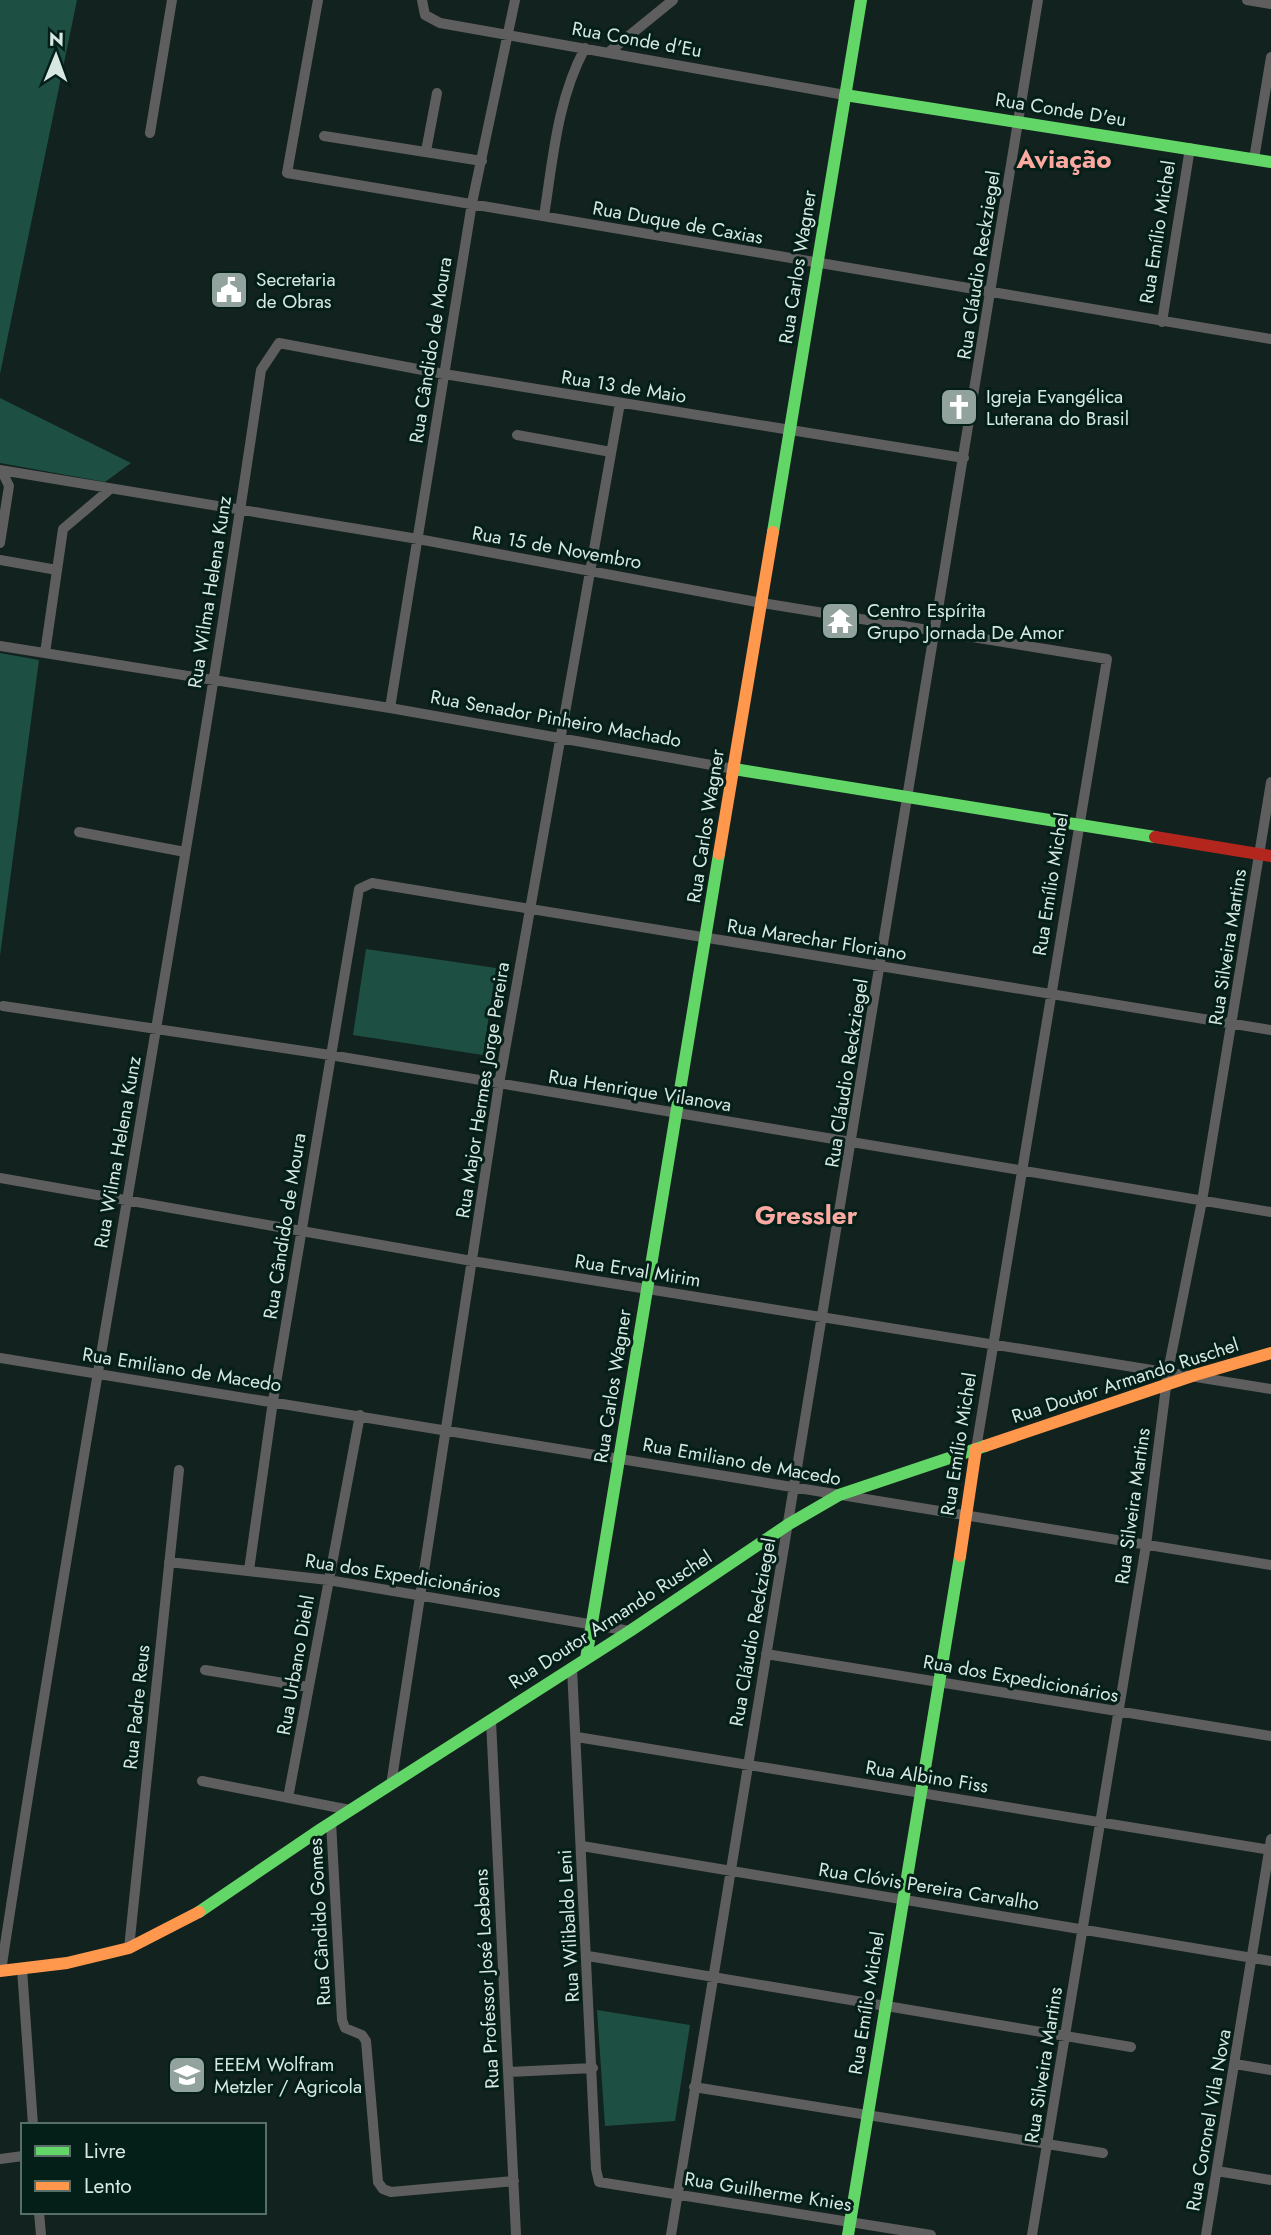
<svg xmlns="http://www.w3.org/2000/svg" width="1271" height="2235" viewBox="0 0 1271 2235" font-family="Jost,sans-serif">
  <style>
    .green { fill: #1e4f43 }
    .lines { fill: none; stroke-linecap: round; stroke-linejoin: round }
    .street { stroke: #5f5e5e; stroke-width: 10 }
    .fast { stroke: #63d668; stroke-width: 12 }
    .slow { stroke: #ff974d; stroke-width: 12 }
    .jam { stroke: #b3261e; stroke-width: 12 }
    .labels { text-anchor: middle; stroke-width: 6; stroke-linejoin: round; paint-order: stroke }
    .street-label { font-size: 19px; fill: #d7e7e2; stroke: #031f18 }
    .poi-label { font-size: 19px; fill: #d7e7e2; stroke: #031f18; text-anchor: start }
    .district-label { font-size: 26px; font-weight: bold; fill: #fca9a2; stroke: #031f18 }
  </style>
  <rect width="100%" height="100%" fill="#12221e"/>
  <path class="green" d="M 0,0 L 77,0 L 0,374 Z
    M 0,398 L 131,463 L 105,482 L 0,463 Z
    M 0,653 L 39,660 L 0,956 Z
    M 366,949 L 496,968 L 483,1055 L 353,1035 Z
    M 597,2010 L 690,2025 L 675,2121 L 605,2126 Z"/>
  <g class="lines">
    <path class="street" d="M 318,0 L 287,173 L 1271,339
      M 422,0 L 425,15 L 440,23 L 845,95
      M 1247,0 L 1271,4
      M 609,52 L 673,0
      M 150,133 L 172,0
      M 324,136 L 482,161
      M 426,151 L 437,93
      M 1254,159 L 1271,57
      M 544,216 C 553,159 557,100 585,48
      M 1162,322 L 1190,148
      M 517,435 L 611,452
      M 0,470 L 418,539 L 762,603 L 1107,659 L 976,1449
      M 0,543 L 9,486 L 2,471
      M 0,560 L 57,570
      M 0,646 L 390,708 L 734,769
      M 45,653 L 63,529 L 109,490
      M 390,708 L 472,203 L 515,0
      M 79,832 L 185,852
      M 3,1006 L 330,1055 L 1271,1212
      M 0,1178 L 472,1261 L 1271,1389
      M 0,1358 L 1271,1565
      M 169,1562 L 328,1580 L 630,1631
      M 249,1570 L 273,1401 L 359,889 L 372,883 L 1271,1030
      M 766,1654 L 1271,1736
      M 572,1668 L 596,2169 L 599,2182 L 931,2235
      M 205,1670 L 308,1687
      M 491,1721 L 516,2235
      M 577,1737 L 1271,1850
      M 202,1781 L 350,1810
      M 391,1785 L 499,1084 L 620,403
      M 288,1798 L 360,1415
      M 331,1822 L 342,2020 L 345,2028 L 362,2035 L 366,2041 L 378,2182 L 383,2189 L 391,2192 L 514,2181
      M 582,1846 L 1271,1961
      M 129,1948 L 179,1470
      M 588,1956 L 1131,2047
      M 22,1969 L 33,2125
      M 1,1971 C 82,1436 183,905 261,370 L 279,343 L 444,374 L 964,458
      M 1235,2064 L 1271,2070
      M 509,2072 L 593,2068
      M 694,2087 L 1103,2153
      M 0,2159 L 23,2156
      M 1217,2171 L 1271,2180
      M 39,2212 L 41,2235
      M 671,2235 L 1038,0
      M 1032,2235 L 1146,1545 L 1168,1371 L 1202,1201 L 1271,782
      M 1206,2235 L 1271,1839"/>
    <path class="fast" d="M 845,95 L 1271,162
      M 773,532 L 861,0
      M 734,769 L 1155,837
      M 586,1659 L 719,854
      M 199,1912 L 321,1829 L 630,1631 L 789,1524 L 839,1495 L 985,1446
      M 848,2235 L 960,1556"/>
    <path class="slow" d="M 719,854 L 773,532
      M 985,1446 L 1195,1375 L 1271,1353
      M 960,1556 L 976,1449
      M 0,1971 L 67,1963 L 129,1948 L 199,1912"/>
    <path class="jam" d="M 1155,837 L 1271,856"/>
  </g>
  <defs>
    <symbol id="civic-square" viewBox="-11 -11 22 22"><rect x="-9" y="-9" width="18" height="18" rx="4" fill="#92a29d" stroke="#031f18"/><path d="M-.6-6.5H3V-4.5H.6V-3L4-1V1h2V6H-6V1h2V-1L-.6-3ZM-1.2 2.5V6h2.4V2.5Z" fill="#fff"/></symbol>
    <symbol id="church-square" viewBox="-11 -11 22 22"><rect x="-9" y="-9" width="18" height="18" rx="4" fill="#92a29d" stroke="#031f18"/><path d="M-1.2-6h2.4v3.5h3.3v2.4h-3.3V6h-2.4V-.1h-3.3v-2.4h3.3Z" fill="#fff"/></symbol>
    <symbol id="temple-square" viewBox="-11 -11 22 22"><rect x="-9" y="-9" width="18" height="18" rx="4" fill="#92a29d" stroke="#031f18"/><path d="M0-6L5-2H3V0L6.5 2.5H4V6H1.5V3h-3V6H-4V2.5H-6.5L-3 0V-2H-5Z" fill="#fff"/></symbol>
    <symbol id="university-square" viewBox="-11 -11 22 22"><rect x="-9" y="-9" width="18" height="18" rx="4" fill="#92a29d" stroke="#031f18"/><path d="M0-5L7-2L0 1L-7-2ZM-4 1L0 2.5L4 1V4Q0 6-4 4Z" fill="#fff"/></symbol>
  </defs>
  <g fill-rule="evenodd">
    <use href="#civic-square" x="207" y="268" width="44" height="44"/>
    <use href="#church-square" x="937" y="385" width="44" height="44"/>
    <use href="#temple-square" x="818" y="599" width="44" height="44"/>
    <use href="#university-square" x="165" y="2053" width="44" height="44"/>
  </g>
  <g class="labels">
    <g class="street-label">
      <text transform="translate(637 39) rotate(10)" y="7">Rua Conde d'Eu</text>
      <text transform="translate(1061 109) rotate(9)" y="7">Rua Conde D'eu</text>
      <text transform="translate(678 222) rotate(10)" y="7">Rua Duque de Caxias</text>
      <text transform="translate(1157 232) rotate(-81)" y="7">Rua Emílio Michel</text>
      <text transform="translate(978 265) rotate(-81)" y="7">Rua Cláudio Reckziegel</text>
      <text transform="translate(797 267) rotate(-81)" y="7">Rua Carlos Wagner</text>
      <text transform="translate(430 350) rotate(-81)" y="7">Rua Cândido de Moura</text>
      <text transform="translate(624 386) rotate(9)" y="7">Rua 13 de Maio</text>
      <text transform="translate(557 547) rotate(10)" y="7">Rua 15 de Novembro</text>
      <text transform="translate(209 592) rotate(-81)" y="7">Rua Wilma Helena Kunz</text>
      <text transform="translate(556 718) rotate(10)" y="7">Rua Senador Pinheiro Machado</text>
      <text transform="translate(705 826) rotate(-81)" y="7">Rua Carlos Wagner</text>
      <text transform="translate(1050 884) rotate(-81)" y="7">Rua Emílio Michel</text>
      <text transform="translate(817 939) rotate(9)" y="7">Rua Marechar Floriano</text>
      <text transform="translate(1227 947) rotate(-81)" y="7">Rua Silveira Martins</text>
      <text transform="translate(846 1073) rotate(-81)" y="7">Rua Cláudio Reckziegel</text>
      <text transform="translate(482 1090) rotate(-81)" y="7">Rua Major Hermes Jorge Pereira</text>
      <text transform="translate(640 1090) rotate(9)" y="7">Rua Henrique Vilanova</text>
      <text transform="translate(117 1152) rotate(-80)" y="7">Rua Wilma Helena Kunz</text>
      <text transform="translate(284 1226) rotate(-81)" y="7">Rua Cândido de Moura</text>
      <text transform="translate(638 1270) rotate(9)" y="7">Rua Erval Mirim</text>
      <text transform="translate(182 1369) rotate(9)" y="7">Rua Emiliano de Macedo</text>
      <text transform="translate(1125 1380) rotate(-18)" y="7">Rua Doutor Armando Ruschel</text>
      <text transform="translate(612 1386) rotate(-81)" y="7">Rua Carlos Wagner</text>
      <text transform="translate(958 1444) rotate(-81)" y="7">Rua Emílio Michel</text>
      <text transform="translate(742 1461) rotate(10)" y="7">Rua Emiliano de Macedo</text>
      <text transform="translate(1132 1506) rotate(-82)" y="7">Rua Silveira Martins</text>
      <text transform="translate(403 1575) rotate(9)" y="7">Rua dos Expedicionários</text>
      <text transform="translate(610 1619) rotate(-33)" y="7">Rua Doutor Armando Ruschel</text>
      <text transform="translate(752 1632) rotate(-80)" y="7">Rua Cláudio Reckziegel</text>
      <text transform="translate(295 1665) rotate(-80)" y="7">Rua Urbano Diehl</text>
      <text transform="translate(1021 1678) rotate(10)" y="7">Rua dos Expedicionários</text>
      <text transform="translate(136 1707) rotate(-84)" y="7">Rua Padre Reus</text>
      <text transform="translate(927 1776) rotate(9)" y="7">Rua Albino Fiss</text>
      <text transform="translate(929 1886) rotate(9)" y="7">Rua Clóvis Pereira Carvalho</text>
      <text transform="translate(319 1922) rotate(-93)" y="7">Rua Cândido Gomes</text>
      <text transform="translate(568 1926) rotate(-93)" y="7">Rua Wilibaldo Leni</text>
      <text transform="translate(486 1979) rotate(-93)" y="7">Rua Professor José Loebens</text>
      <text transform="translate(866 2003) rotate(-81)" y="7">Rua Emílio Michel</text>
      <text transform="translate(1043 2065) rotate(-81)" y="7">Rua Silveira Martins</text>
      <text transform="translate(1208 2120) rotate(-80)" y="7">Rua Coronel Vila Nova</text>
      <text transform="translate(768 2191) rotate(9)" y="7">Rua Guilherme Knies</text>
    </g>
    <g class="poi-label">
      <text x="256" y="286">Secretaria<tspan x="256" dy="22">de Obras</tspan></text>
      <text x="986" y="403">Igreja Evangélica<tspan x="986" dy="22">Luterana do Brasil</tspan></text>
      <text x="867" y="617">Centro Espírita<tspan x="867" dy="22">Grupo Jornada De Amor</tspan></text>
      <text x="214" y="2071">EEEM Wolfram<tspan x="214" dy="22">Metzler / Agricola</tspan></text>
    </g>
    <g class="district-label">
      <text x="1064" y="168">Aviação</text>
      <text x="806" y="1224">Gressler</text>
    </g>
  </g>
  <rect x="21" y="2123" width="245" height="91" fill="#031f18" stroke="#586f69" stroke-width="2"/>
  <rect x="35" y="2146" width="35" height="10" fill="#63d668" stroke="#586f69" stroke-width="2"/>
  <text x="84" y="2158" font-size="21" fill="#d7e7e2">Livre</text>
  <rect x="35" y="2181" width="35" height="10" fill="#ff974d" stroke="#586f69" stroke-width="2"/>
  <text x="84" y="2193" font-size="21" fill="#d7e7e2">Lento</text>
  <g transform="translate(56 56) rotate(1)" stroke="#031f18" stroke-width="5" paint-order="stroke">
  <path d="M0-5L12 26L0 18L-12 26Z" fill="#d7e7e2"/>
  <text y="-10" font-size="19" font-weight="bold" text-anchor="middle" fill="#d7e7e2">N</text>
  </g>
</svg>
